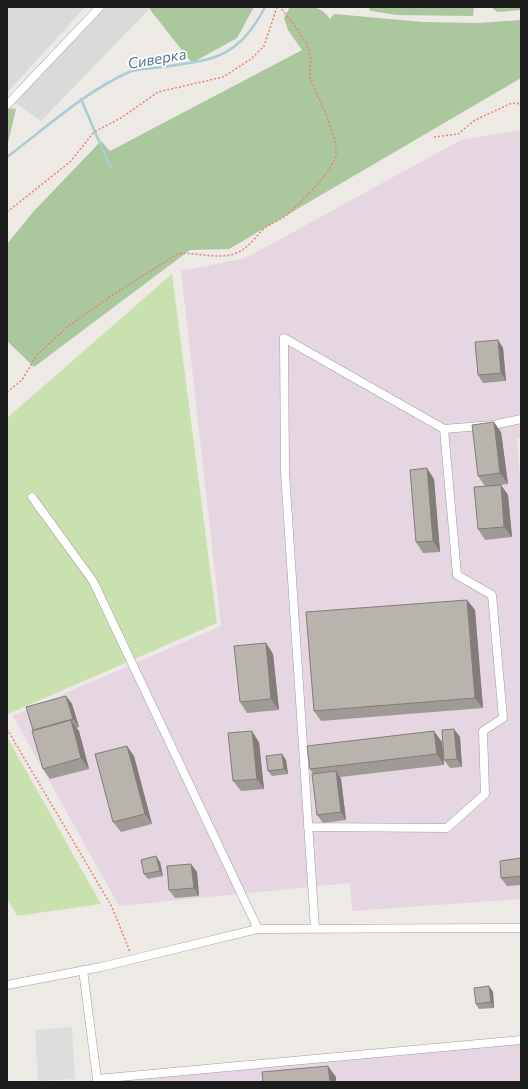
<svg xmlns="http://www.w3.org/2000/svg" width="528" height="1089" viewBox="0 0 528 1089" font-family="Commissioner,sans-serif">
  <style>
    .residential { fill: #dbdada }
    .industrial { fill: #e5d6e2 }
    .grass { fill: #c9e1af }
    .forest { fill: #aac79d }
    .parking { fill: #ddd }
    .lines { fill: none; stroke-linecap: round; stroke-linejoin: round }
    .stream { stroke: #a9ccd5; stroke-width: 2.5 }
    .street-casing { stroke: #9e9e9e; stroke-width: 9 }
    .path { stroke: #e8837a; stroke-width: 1.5; stroke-dasharray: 2 2; stroke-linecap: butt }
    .street { stroke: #fff; stroke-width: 8 }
    .wall { fill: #9f9a95 }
    .shaded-wall { fill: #827d79 }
    .building { fill: #b9b3ad; stroke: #827d79 }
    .labels { text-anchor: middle; stroke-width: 3.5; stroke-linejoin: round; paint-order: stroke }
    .water-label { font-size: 15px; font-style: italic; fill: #527799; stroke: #fff }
  </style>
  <rect width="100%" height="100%" fill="#ede9e4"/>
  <path class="residential" d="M 7,7 L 85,7 L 7,93 Z
    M 105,7 L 151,7 L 41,121 L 14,102 Z"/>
  <path class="industrial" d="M 521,130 L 521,437 L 517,439 L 521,495 L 521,899 L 352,911 L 350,883 L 119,906 L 13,716 L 221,626 L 181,271 L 246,258 L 461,140 Z
    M 521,1042 L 521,1082 L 70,1082 L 471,1045 Z"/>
  <path class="grass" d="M 172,274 L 217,623 L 8,714 L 7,711 L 7,418 Z
    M 7,737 L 101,904 L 17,916 L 7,898 Z"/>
  <path class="forest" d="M 148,7 L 254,7 L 237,38 L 192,63 Z
    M 290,7 C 308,7 318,3 330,19 L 334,14 L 423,22 L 479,23 L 521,20 L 521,78 L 229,249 L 190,250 L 34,367 L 7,341 L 7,244 L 34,211 L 101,141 L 110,151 L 302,50 L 288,30 L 284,18 Z
    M 368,7 L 474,7 L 473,16 L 397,15 L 371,11 Z
    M 491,7 L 521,7 L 521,10 L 497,12 Z
    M 7,108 L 16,109 L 7,147 Z"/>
  <path class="parking" d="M 72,1027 L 75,1079 L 38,1081 L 35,1030 Z"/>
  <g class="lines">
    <path class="stream" d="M 81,99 L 110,167
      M 7,157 C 46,128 83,93 129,72 C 138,68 152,69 162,67 C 214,60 239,58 265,7"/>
    <defs>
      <path id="street" d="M 7,105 L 100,7
        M 32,497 L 93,581 L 258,929
        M 308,827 L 447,828 L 485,794 L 483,731 L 503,718 L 492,595 L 457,575 L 444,429
        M 315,929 L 285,472 L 284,338 L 444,429 L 493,425 L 521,419
        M 83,970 L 97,1079 L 521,1040
        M 7,985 L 101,967 L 258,929 L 521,928"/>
    </defs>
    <use href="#street" class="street-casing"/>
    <path class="path" d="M 434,137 L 458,134 L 475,120 L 512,103 L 521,104
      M 7,212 L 70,162 L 94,132 L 121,118 L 158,92 L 223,77 L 251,59 L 264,46 L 277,7
      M 7,392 L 22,380 L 37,355 L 66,328 L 111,296 L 177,254 C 195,251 215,260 234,254 C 249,249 255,236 266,227 C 273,222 281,220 287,215 C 298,205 336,168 336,154 C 337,134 319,100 311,80 C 308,72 312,64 310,56 C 308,40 290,20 280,7
      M 7,729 L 112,907 L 130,952"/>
    <use href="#street" class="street"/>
  </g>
  <path class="wall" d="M 498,340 L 503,348 L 506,381 L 483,383 L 478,375 Z
    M 501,432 L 508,484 L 501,485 L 508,495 L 512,537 L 485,540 L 478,529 L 485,486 L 478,476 Z
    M 434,479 L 440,552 L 423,553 L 416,542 Z
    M 467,600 L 475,610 L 483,708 L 321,721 L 314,711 Z
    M 266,643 L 273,654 L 279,710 L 247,713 L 240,702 Z
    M 66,696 L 72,704 L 79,727 L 76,728 L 79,731 L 89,769 L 50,779 L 43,769 Z
    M 460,737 L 462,767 L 450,768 L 444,760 Z
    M 259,742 L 264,789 L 241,791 L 233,781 Z
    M 442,742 L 444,765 L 340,777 L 341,779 L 346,820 L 323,823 L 317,815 L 313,774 L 310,769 Z
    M 134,756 L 152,824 L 121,832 L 113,822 Z
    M 286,760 L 288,774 L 272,776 L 268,771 Z
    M 521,858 L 521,885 L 507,886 L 501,878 Z
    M 160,862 L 163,876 L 148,879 L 144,874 Z
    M 197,872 L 199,896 L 175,898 L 169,890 Z
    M 489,986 L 493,992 L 494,1008 L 479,1009 L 476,1004 Z"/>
  <path class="shaded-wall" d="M 498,340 L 503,348 L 506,381 L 501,373 Z
    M 494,422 L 501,432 L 508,484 L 500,473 Z
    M 427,468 L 434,479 L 440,552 L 433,541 Z
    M 501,485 L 508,495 L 512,537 L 504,527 Z
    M 467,600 L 475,610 L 483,708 L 475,698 Z
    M 266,643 L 273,654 L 279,710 L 271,699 Z
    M 66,696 L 72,704 L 79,727 L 73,719 Z
    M 71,720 L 79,731 L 89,769 L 81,758 Z
    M 454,729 L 460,737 L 462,767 L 457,759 Z
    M 252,731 L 259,742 L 264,789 L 257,779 Z
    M 434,731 L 442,742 L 444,765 L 437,754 Z
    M 127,746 L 134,756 L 152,824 L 145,814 Z
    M 282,754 L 286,760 L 288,774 L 284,769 Z
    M 336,771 L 341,779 L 346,820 L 341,812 Z
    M 156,856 L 160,862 L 163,876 L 160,871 Z
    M 191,864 L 197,872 L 199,896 L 194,888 Z
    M 489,986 L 493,992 L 494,1008 L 491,1002 Z
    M 328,1066 L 336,1077 L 336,1082 L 330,1082 Z"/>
  <path class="building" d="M 498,340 L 501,373 L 478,375 L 475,342 Z
    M 494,422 L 500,473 L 478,476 L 472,425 Z
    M 427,468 L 433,541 L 416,542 L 410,470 Z
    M 501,485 L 504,527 L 478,529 L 474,487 Z
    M 467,600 L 475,698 L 314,711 L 306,612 Z
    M 266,643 L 271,699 L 240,702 L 234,646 Z
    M 66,696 L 73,719 L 33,730 L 26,707 Z
    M 71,720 L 81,758 L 43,769 L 32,731 Z
    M 454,729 L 457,759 L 444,760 L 442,730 Z
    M 252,731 L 257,779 L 233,781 L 228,733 Z
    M 434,731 L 437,754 L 310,769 L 307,746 Z
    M 127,746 L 145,814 L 113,822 L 95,754 Z
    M 282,754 L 284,769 L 268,771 L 266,756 Z
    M 336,771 L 341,812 L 317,815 L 312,774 Z
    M 156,856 L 160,871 L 144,874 L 141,860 Z
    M 521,858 L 521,876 L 501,878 L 500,861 Z
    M 191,864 L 194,888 L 169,890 L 167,866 Z
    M 489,986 L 491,1002 L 476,1004 L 474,988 Z
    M 328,1066 L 330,1082 L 263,1082 L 262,1072 Z"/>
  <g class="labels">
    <g class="water-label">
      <text transform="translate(157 59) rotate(-10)" y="5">Сиверка</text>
    </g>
  </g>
  <rect width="528" height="1089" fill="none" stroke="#1d1d1d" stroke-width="16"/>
</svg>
